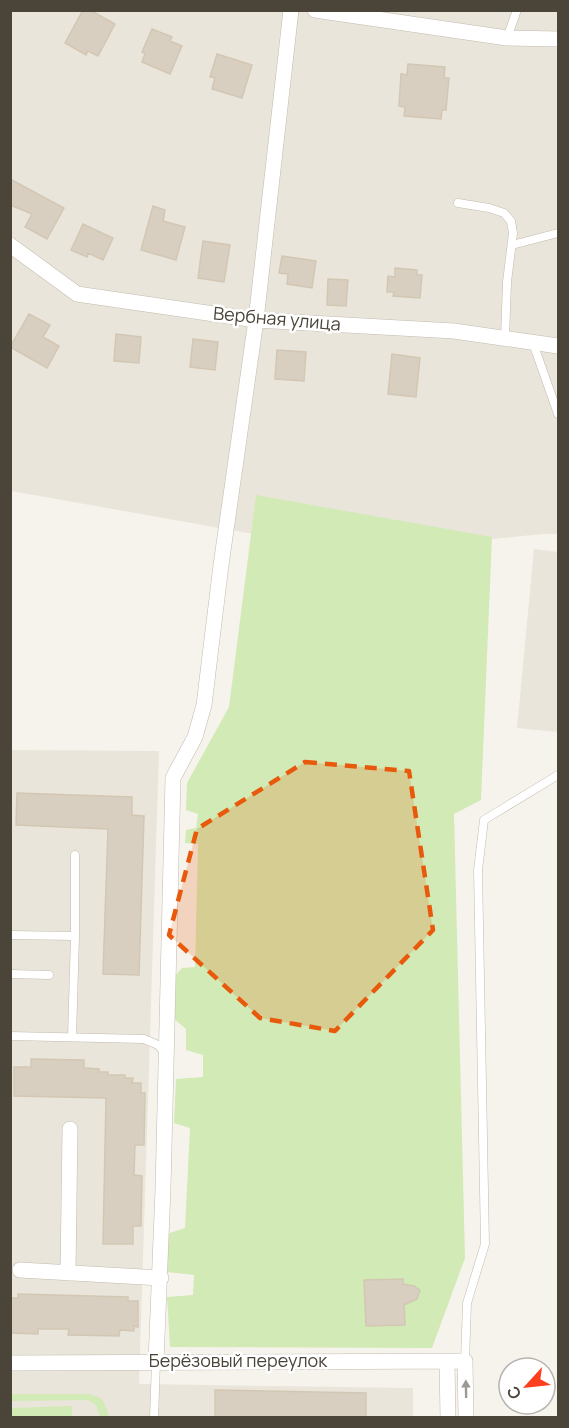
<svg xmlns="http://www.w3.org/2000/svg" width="569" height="1428" viewBox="0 0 569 1428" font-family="Manrope,sans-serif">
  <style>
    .residential { fill: #eae5da }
    .green { fill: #d2eab5 }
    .building { fill: #d8cfc1; stroke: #d3c7b4; stroke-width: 1.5 }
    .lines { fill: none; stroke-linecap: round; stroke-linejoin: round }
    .service-casing { stroke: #c2bbae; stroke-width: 9 }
    .minor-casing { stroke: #c2bbae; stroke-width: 16 }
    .service { stroke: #fff; stroke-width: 8 }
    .minor { stroke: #fff; stroke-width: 15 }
    .oneway { fill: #9c9892 }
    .marked { fill: #e8590c; fill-opacity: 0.2; stroke: #e8590c; stroke-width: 4.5; stroke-dasharray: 12 8; stroke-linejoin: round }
    .labels { text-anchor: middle; stroke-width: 5; stroke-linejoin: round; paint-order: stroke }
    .street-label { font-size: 18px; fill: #4b4439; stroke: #fff }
  </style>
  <rect width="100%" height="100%" fill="#f6f3ec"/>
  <path class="residential" d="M 10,11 L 558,11 L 558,534 L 543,534 L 420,546 L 248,533 L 11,491 Z
    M 534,549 L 558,552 L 558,732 L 517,728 Z
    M 11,750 L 159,751 L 139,1384 L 413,1388 L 413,1417 L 11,1418 Z"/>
  <path class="green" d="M 256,495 L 492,537 L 481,800 L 454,814 L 465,1258 L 432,1348 L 170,1347 L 167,1297 L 193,1295 L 194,1275 L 167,1272 L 167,1234 L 185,1228 L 190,1128 L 174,1123 L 176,1079 L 203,1077 L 203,1055 L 186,1050 L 186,1029 L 173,1018 L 174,977 L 182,968 L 195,967 L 198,844 L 185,843 L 186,830 L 196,828 L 198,814 L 186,810 L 187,783 L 229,707 Z
    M 11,1394 L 90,1394 L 102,1399 L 108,1412 L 108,1417 L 100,1417 L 96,1405 L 88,1400 L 11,1401 Z
    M 72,1406 L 72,1417 L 11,1417 L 11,1408 Z"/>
  <path class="building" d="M 83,10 L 90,10 L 115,24 L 98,56 L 88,51 L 86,55 L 65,43 Z
    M 152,29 L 172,37 L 170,41 L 182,46 L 170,74 L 142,62 L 145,54 L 142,52 Z
    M 217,54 L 252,65 L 242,98 L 212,89 L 215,78 L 210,77 Z
    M 408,64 L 445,67 L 444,78 L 449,78 L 446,110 L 442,110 L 441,119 L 404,116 L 405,107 L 399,106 L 401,74 L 407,75 Z
    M 10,179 L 64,208 L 47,239 L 25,227 L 32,214 L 10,205 Z
    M 153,206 L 165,210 L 163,221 L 185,227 L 176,260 L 141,250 Z
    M 83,224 L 113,238 L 103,260 L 88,253 L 87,257 L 71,250 Z
    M 203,241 L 230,245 L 224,282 L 198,278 Z
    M 282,256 L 316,261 L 312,288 L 287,284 L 288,274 L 279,273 Z
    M 395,268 L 417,270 L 417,275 L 422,275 L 420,298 L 393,296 L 394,292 L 387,292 L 388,276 L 395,277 Z
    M 328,279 L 348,280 L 346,306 L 327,305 Z
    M 29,314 L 50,325 L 43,337 L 59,346 L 47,368 L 10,347 Z
    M 116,334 L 141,337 L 139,363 L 114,361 Z
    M 193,339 L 218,342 L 215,370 L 190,367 Z
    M 277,350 L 306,352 L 304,381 L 275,379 Z
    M 392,354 L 420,358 L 416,397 L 388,394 Z
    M 17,793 L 132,797 L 132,815 L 144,816 L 139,975 L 103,974 L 108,829 L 16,825 Z
    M 31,1059 L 84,1060 L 84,1068 L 99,1069 L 99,1072 L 108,1072 L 108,1075 L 125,1075 L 125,1078 L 133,1078 L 132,1083 L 141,1083 L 141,1093 L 145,1093 L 144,1145 L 135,1145 L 134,1175 L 142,1176 L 141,1226 L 133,1226 L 133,1244 L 103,1244 L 106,1098 L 14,1096 L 14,1067 L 31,1067 Z
    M 403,1279 L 403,1284 L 414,1286 L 420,1290 L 417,1299 L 404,1305 L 405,1325 L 366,1326 L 364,1280 Z
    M 18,1294 L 128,1297 L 128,1301 L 138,1301 L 138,1327 L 134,1326 L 134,1331 L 120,1330 L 119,1336 L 68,1335 L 69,1329 L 38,1329 L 38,1334 L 10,1333 L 10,1298 L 18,1298 Z
    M 215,1390 L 366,1393 L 366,1418 L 215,1418 Z"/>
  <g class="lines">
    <defs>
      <path id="service" d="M 507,38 L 517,10
        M 458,203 L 489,208 L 504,213 L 511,221 L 513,233 L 507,282 L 505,338
        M 512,245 L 558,233
        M 533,343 L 558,414
        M 10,935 L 75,936
        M 10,974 L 49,975
        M 10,1036 L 144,1039 L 158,1045 L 164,1052
        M 72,1037 L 75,936 L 75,855
        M 465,1361 L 467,1303 L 485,1244 L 478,870 L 484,820 L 558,775
        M 154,1418 L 156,1362"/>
      <path id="minor" d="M 315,10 L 507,38 L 558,39
        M 10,245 L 77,294 L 256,320 L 454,331 L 558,346
        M 20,1270 L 161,1278
        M 68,1273 L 70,1129
        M 156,1362 L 163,1189 L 173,778 L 195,737 L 204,705 L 221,565 L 256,320 L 291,10
        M 447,1362 L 448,1418
        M 10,1363 L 465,1361 L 466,1418"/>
    </defs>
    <use href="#service" class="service-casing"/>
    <use href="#minor" class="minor-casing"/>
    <use href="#service" class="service"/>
    <use href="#minor" class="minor"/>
  </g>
  <defs><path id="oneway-solid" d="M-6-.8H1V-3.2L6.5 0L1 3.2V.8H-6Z" transform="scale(1.5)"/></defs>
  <use class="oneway" href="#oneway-solid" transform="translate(466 1389) rotate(-91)"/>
  <path class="marked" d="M 305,762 L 409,771 L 433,930 L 335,1031 L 260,1018 L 169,935 L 197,829 Z"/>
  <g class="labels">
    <g class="street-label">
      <text transform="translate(277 319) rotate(5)" y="6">Вербная улица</text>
      <text x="238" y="1367">Берёзовый переулок</text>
    </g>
  </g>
  <rect width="569" height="1428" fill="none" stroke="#4b4439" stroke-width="24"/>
  <g transform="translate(527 1386) rotate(243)"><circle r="28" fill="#ffffff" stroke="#b7b4b0" stroke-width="1.5"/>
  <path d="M0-4.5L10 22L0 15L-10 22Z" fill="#fc3f1d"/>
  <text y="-9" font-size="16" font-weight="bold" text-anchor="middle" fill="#4b4439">С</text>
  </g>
</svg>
